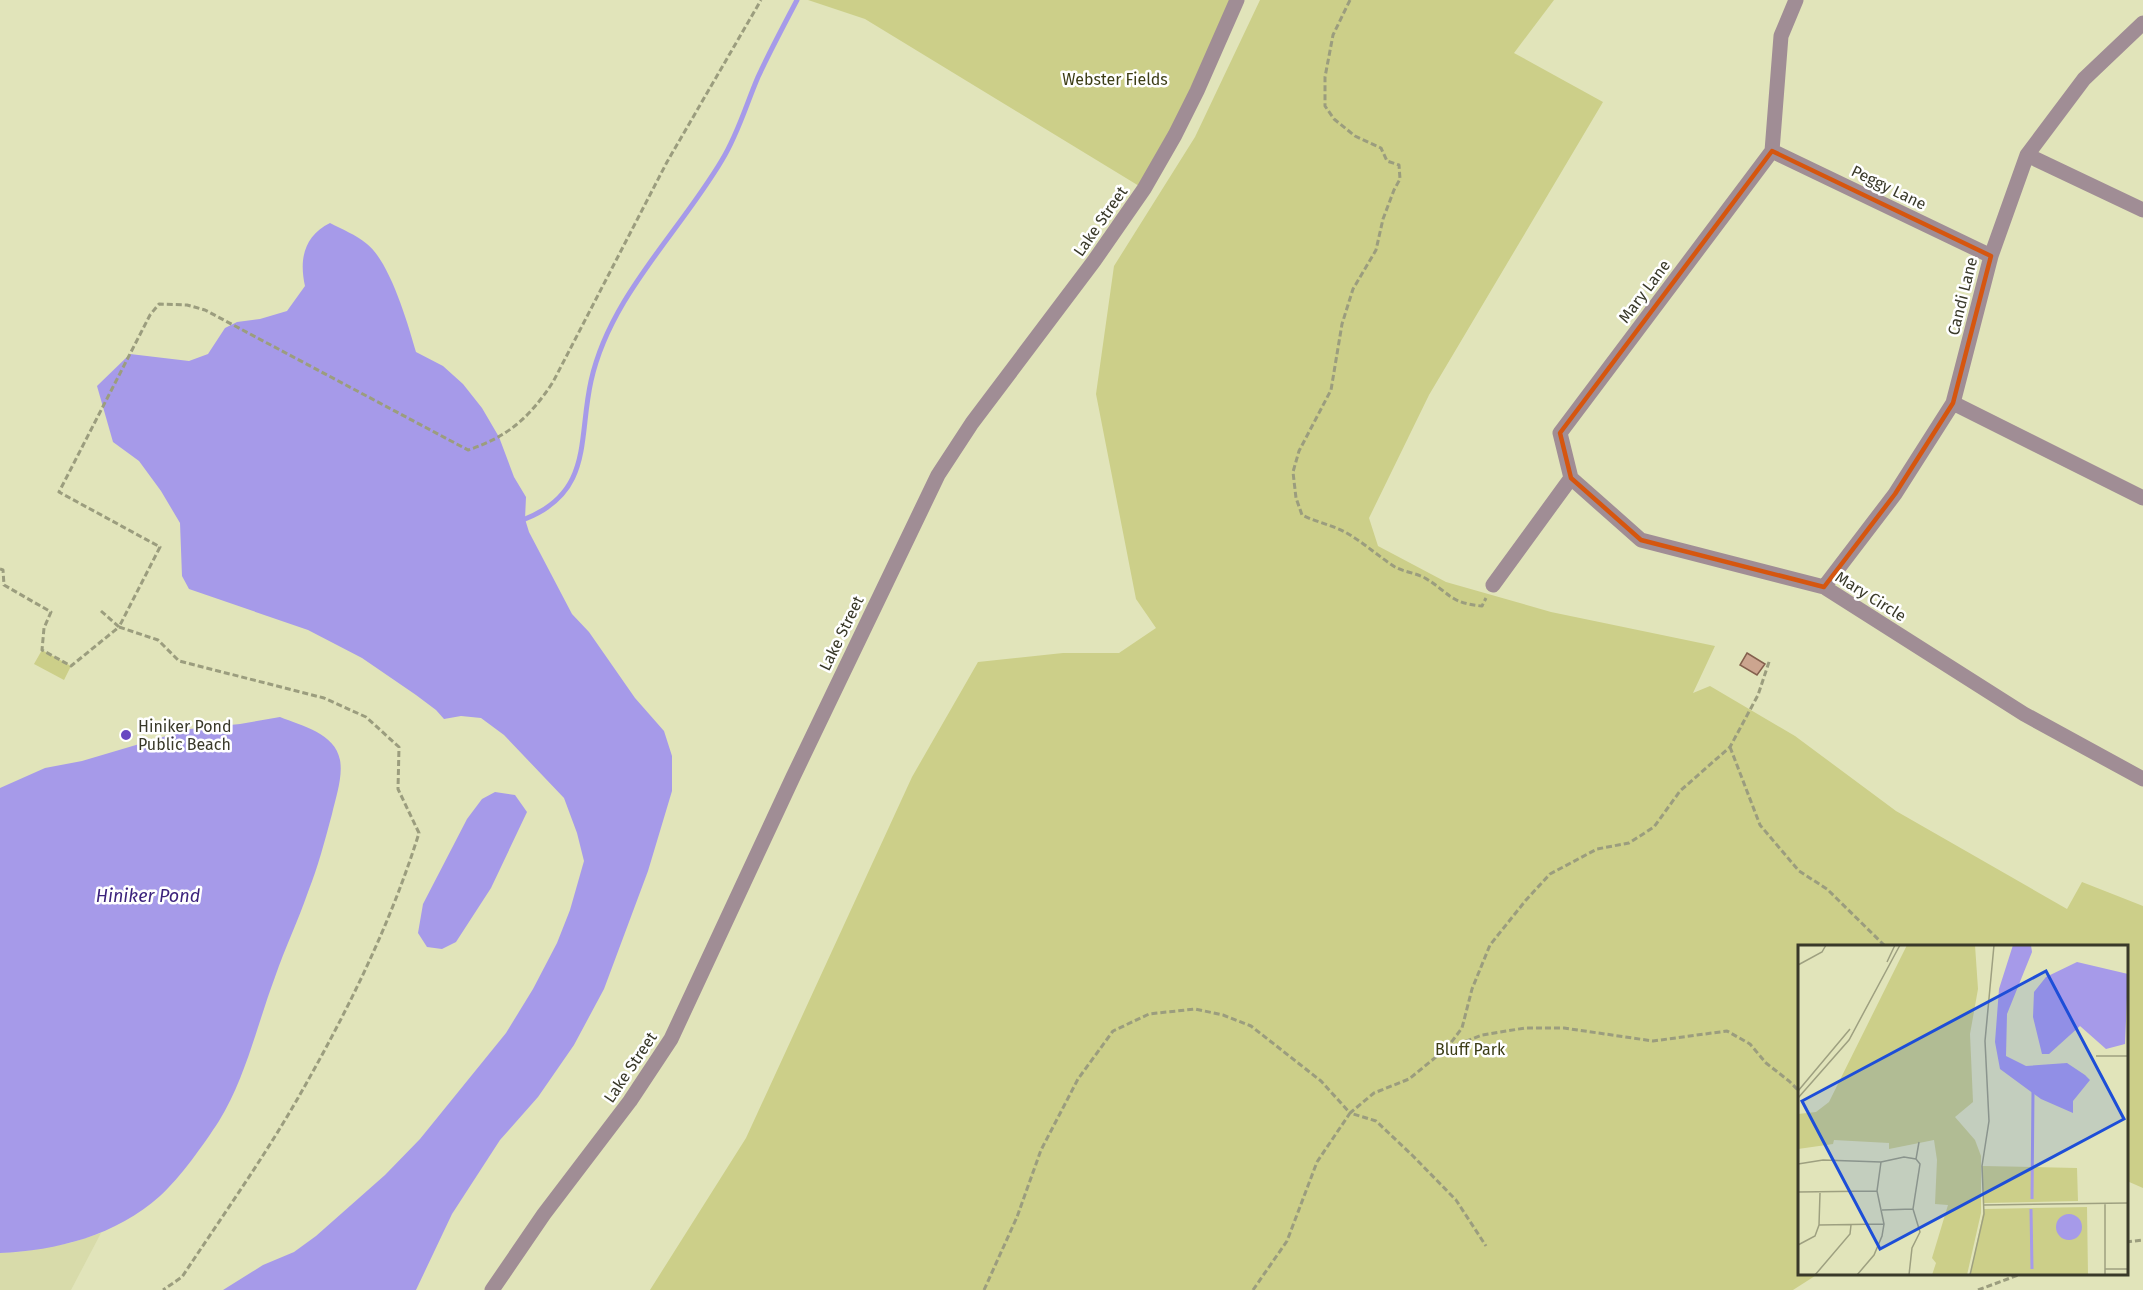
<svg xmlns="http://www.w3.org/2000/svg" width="2143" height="1290" viewBox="0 0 2143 1290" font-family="'Fira Sans',sans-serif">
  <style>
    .built { fill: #d8dbaa }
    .green { fill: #cccf89 }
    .water { fill: #a69ae9 }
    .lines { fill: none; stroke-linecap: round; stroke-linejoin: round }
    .stream { stroke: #a69ae9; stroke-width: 5 }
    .building { fill: #cca58f; stroke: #84604d; stroke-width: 1.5 }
    .path { stroke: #9b9d7e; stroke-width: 3; stroke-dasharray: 6 3; stroke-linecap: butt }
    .minor { stroke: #a08d95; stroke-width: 15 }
    .marked { fill: none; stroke: #d6560f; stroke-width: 4.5; stroke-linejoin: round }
    .poi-dot { fill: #6748c1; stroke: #fff; stroke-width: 2 }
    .labels { text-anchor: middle; stroke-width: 5; stroke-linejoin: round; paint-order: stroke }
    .park-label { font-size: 16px; fill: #3c3d16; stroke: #fff }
    .street-label { font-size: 16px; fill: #393929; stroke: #fff }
    .poi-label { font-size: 16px; fill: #393929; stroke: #fff; text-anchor: start }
    .water-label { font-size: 18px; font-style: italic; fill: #3d237d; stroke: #fff }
    .inset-river { fill: none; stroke: #a69ae9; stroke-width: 3 }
    .inset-road { fill: none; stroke: #9ea080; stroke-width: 1.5 }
    .view { fill: #1d4ed8; fill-opacity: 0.15; stroke: #1d4ed8; stroke-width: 3 }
    .inset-edge { fill: none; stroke: #393929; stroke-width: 3 }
  </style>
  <rect width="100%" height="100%" fill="#e1e4ba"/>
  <path class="built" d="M 101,1233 L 71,1290 L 0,1290 L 0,1253 L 20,1252 L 70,1243 Z"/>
  <path class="green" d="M 808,0 L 1237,0 L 1144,189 L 865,19 Z
    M 1260,0 L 1554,0 L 1514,53 L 1603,102 L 1429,395 L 1369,518 L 1378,546 L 1446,582 L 1551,612 L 1715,646 L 1693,693 L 1710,686 L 1795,736 L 1896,811 L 2067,909 L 2082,882 L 2143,906 L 2143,1188 L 2127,1181 L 2126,946 L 1800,946 L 1800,1274 L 1818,1274 L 1793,1290 L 650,1290 L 746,1138 L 912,777 L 978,662 L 1063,653 L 1119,653 L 1156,628 L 1136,599 L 1096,394 L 1114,266 L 1195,137 Z
    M 42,650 L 71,666 L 64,680 L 34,664 Z"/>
  <path class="water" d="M 330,223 C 343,230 355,234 367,244 C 390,262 408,324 416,352 L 443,366 L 463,384 L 482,408 L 499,437 L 514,477 L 526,497 L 525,519 L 529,532 L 572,614 L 589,632 L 635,698 L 664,731 L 672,756 L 672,791 L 648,871 L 604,989 L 574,1045 L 538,1097 L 500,1140 L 452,1214 L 416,1290 L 223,1290 L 263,1265 L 294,1252 L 316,1236 L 385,1175 L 420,1139 L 506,1033 L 533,989 L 557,943 L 570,910 L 584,861 L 577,833 L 564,798 L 504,735 L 481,718 L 461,716 L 444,719 L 436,710 L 416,695 L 362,658 L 308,630 L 189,589 L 182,576 L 180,523 L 161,491 L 139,461 L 113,442 L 97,386 L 130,354 L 189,361 L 208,354 L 225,328 L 237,322 L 260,319 L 287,311 L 305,286 C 299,259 304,236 330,223 Z
    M 280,717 C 302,726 335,733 340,760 C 343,777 336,797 332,814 C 325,840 318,867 308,892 C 298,921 285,948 275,977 C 257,1025 246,1077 219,1121 C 204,1144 180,1178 160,1196 C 117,1235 56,1251 0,1253 L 0,788 L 45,768 L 82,761 L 190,729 L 240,724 Z
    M 495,792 L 515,795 L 527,812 L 491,888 L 456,942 L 442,949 L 427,947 L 418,933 L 423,904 L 467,819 L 482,799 Z"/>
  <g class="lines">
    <path class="stream" d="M 525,519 C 593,492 578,439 591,381 C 610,296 679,233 722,160 C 738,134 746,105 758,77 C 770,51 784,25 797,0"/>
  </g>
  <path class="building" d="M 1747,653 L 1765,664 L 1757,675 L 1740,665 Z"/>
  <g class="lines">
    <path class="path" d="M 1350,0 L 1333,35 L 1325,77 L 1325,106 L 1334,119 L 1355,136 L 1381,148 L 1387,161 L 1399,165 L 1400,179 L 1394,190 L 1383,219 L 1376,250 L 1353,289 L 1342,324 L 1331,390 L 1299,451 L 1293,472 L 1296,498 L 1302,515 C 1316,522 1332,525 1345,532 C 1363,542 1378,556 1395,567 C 1404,572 1416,573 1425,578 C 1450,593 1449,603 1482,606 L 1486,598
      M 0,569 L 3,570 L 4,585 L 51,612 L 44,628 L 42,650 L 71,666 L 119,627 L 158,640 L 179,661 L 324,698 L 366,717 L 399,747 L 398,789 L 419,833 C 390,926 346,1014 298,1098 C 263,1159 221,1218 182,1277 L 163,1290
      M 101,611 L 119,627 L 160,547 L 59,492 L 150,315 L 159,304 L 187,305 L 205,310 L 468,450 C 508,437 530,417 553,382 L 667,162 L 761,0
      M 1730,747 L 1760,825 L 1799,871 L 1827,889 L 1885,946
      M 1449,1048 L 1482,1035 L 1525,1028 L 1564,1028 L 1653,1041 L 1727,1031 L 1750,1044 L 1766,1063 L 1789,1081 L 1800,1092
      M 2126,1242 L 2143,1240
      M 984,1290 L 1017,1217 L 1041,1150 L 1078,1079 L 1113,1031 L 1149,1014 L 1195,1009 L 1223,1015 L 1251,1026 L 1321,1081 L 1350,1113 L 1374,1093 L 1409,1079 L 1447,1048 L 1462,1028 L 1472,989 L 1490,945 L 1526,900 L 1550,874 L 1597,849 L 1629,843 L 1654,827 L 1680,791 L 1730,747 L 1758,695 L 1770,659
      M 1253,1290 L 1287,1241 L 1317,1162 L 1350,1113 L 1376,1121 L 1413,1156 L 1456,1200 L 1486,1246
      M 1978,1290 L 2021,1274"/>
    <path class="minor" d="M 1772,151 L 1991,256
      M 2027,155 L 2143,210
      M 1953,403 L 2143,498
      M 1571,478 L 1641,540 L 1824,587 L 2024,714 L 2143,779
      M 1493,585 L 1571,478 L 1560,433 L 1772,151 L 1781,36 L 1796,0
      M 1824,587 L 1895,494 L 1953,403 L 1991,256 L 2027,155 L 2084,79 L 2143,23
      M 492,1290 L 544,1214 L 630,1101 L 671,1039 L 793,777 L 938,475 L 972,423 L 1094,261 L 1144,189 L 1175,135 L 1197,91 L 1237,0"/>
  </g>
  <path class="marked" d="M 1772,151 L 1991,256 L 1953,403 L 1895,494 L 1824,587 L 1641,540 L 1571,478 L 1560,433 Z"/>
  <circle class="poi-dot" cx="126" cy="735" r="6"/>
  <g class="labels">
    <g class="park-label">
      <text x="1115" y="85">Webster Fields</text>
      <text x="1470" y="1055">Bluff Park</text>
    </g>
    <g class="street-label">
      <text transform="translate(1889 187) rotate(26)" y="6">Peggy Lane</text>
      <text transform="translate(1100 221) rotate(-55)" y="6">Lake Street</text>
      <text transform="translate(1644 291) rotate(-53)" y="6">Mary Lane</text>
      <text transform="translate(1962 296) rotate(-76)" y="6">Candi Lane</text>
      <text transform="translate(1871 596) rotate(32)" y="6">Mary Circle</text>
      <text transform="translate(841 633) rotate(-64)" y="6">Lake Street</text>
      <text transform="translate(630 1067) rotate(-56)" y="6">Lake Street</text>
    </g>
    <g class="poi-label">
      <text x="138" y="732">Hiniker Pond<tspan x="138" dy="18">Public Beach</tspan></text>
    </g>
    <g class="water-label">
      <text x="148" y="902">Hiniker Pond</text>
    </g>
  </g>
  <g transform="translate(1798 945)">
    <rect width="330" height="330" fill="#e1e4ba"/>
    <path d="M 109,0 L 177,0 L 180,44 L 172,89 L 175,157 L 157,172 L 177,195 L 183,211 L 183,268 L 169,330 L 134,330 L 138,318 L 134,313 L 150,260 L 137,259 L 139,215 L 136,195 L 91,204 L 91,198 L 36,195 L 35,199 L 0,204 L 0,169 L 18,167 L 31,157 ZM 184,221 L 279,223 L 280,256 L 186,258 ZM 289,262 L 290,330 L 172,330 L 186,264 Z" fill="#cccf89"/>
    <path d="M 215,0 L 233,0 L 234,7 L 209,69 L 208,111 L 228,121 L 269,118 L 287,130 L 292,135 L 275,156 L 275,168 L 243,154 L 202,124 L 197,97 L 201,44 ZM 279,17 L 330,29 L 327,99 L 308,104 L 282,81 L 251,109 L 244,109 L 235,72 L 236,47 L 248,32 ZM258 282a13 13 0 1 1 26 0a13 13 0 1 1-26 0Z" fill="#a69ae9"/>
    <path class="inset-river" d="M 234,254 L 235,146M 233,264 L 234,324"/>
    <path class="inset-road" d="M 89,17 L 97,0M 0,20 L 24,7 L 28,0M 298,111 L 330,111M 0,146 L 52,84M 0,153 L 51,95 L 102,0M 0,219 L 25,215 L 83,217 L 106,212 L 118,214M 0,247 L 79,246M 307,258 L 307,330M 186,260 L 330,258M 84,265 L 115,264M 21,280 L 86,279M 0,300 L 17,291 L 21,280 L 22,248M 307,324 L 330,324M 17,330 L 52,289 L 53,280M 59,330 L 76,310 L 84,291 L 86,279 L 79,246 L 83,217M 111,330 L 114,303 L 122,287 L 115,264 L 122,219 L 118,214 L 121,197M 172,330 L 186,269 L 184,221 L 191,176 L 187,96 L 196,0"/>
    <path class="view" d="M 248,26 L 326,174 L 82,304 L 4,156 Z"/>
    <rect width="330" height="330" class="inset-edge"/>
  </g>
</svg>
